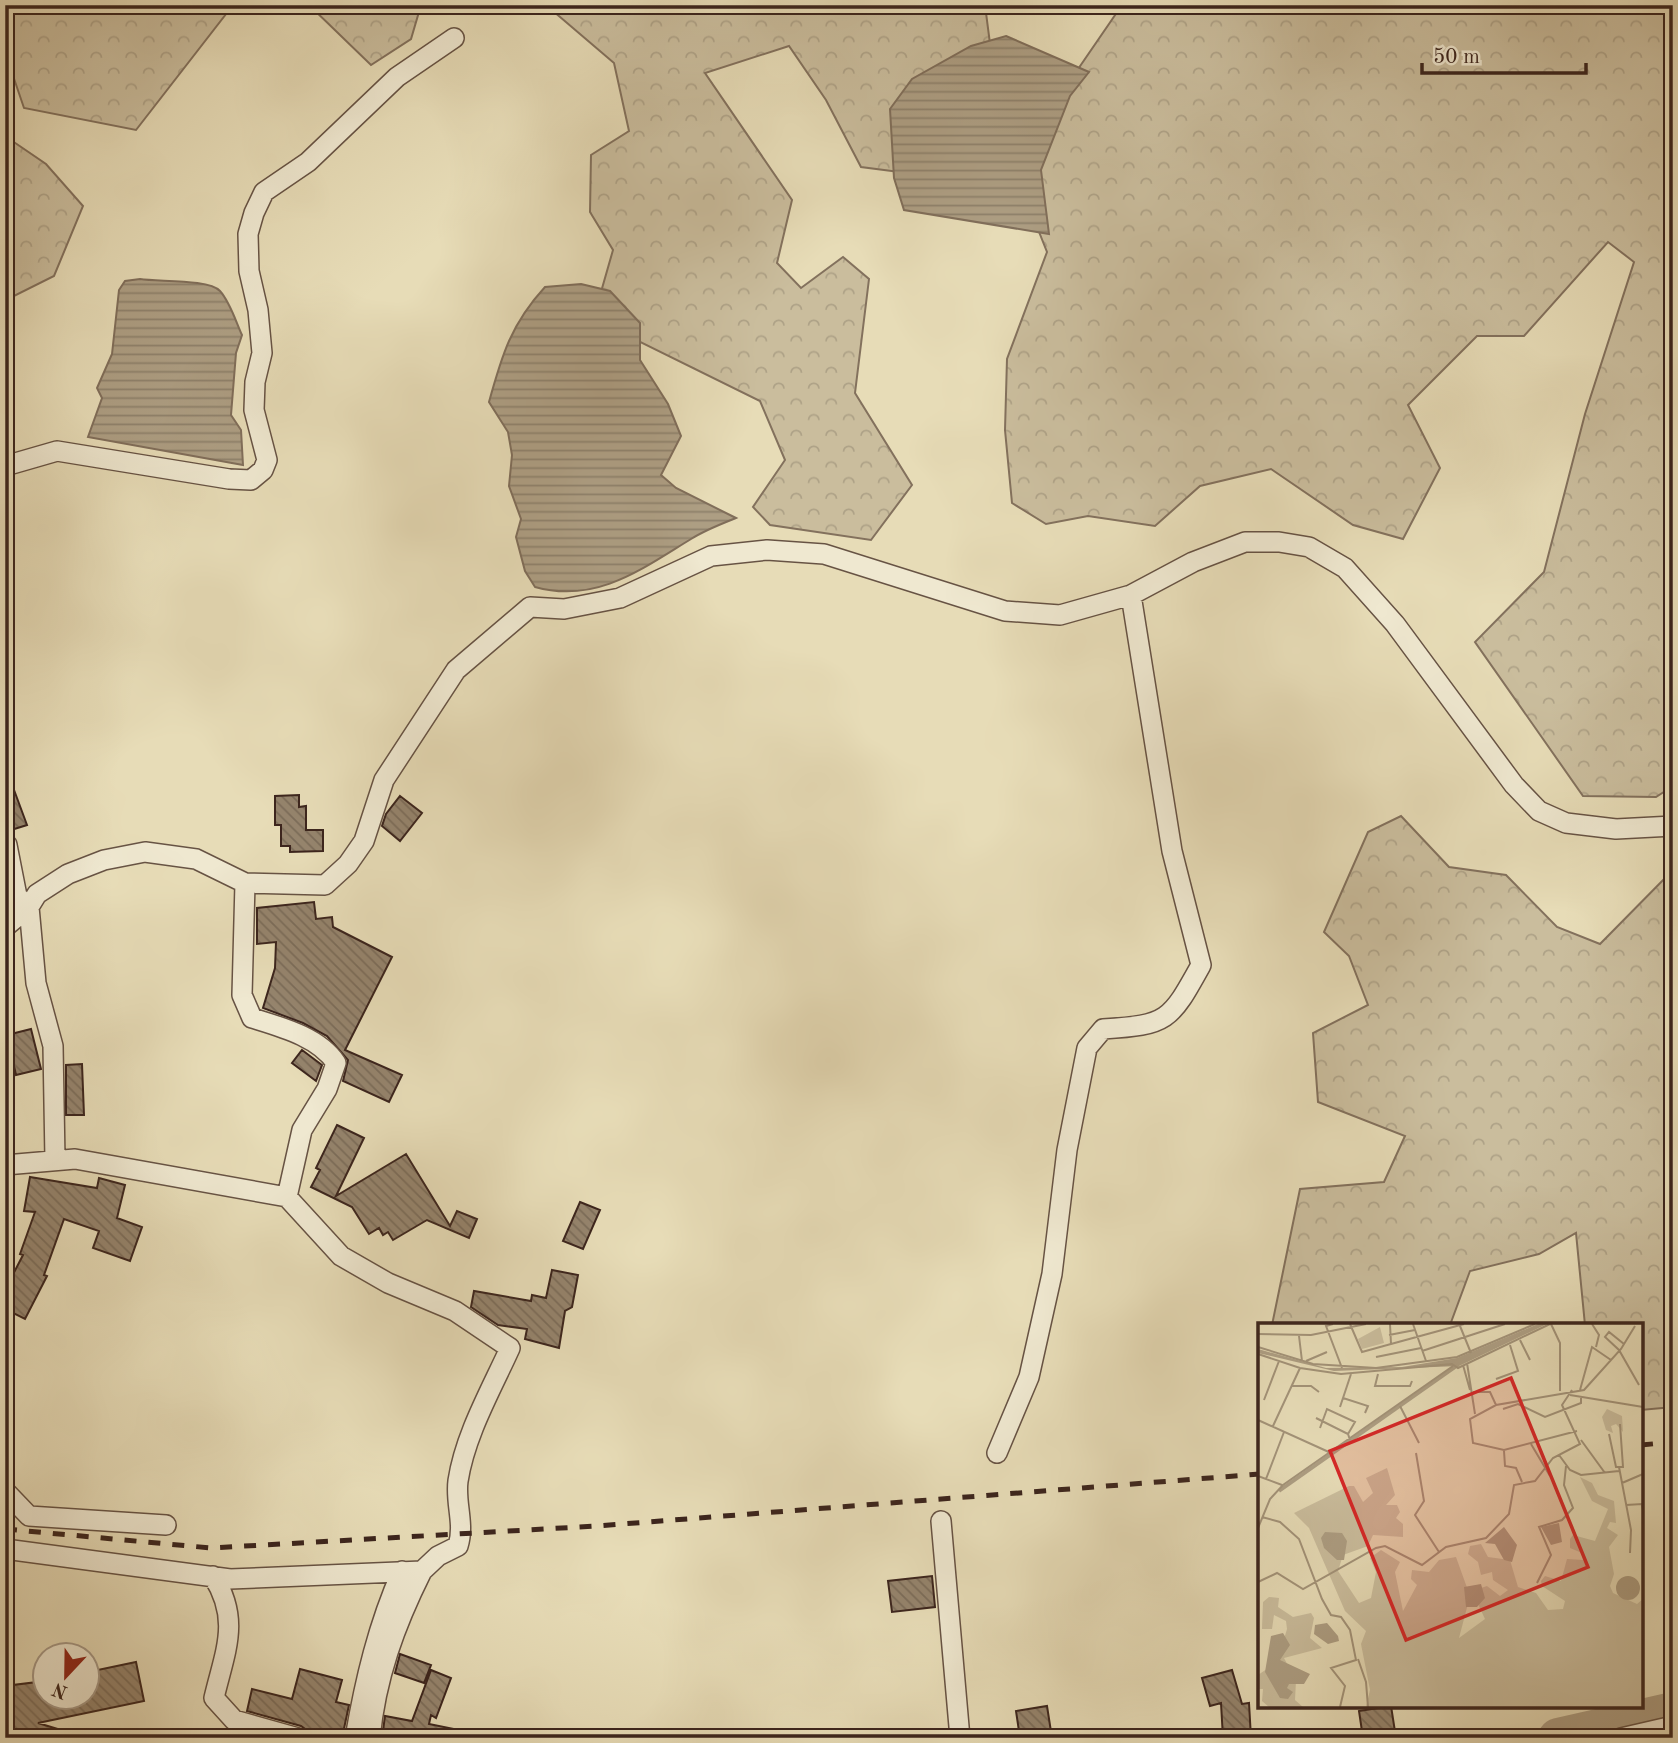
<svg xmlns="http://www.w3.org/2000/svg" width="1678" height="1743" viewBox="0 0 1678 1743" font-family="'Old Standard TT',serif">
  <style>
    .forest { fill: url(#forest-crowns); stroke: #83715d; stroke-width: 2 }
    .water { fill: url(#water-rules); stroke: #806e5a; stroke-width: 2 }
    .lines { fill: none; stroke-linecap: round; stroke-linejoin: round }
    .river { stroke: #ad9e83; stroke-width: 40 }
    .building { fill: url(#building-back-hatch); stroke: #3c251d; stroke-width: 2 }
    .minor-casing { stroke: #675344; stroke-width: 22 }
    .minor { stroke: #efe8d0; stroke-width: 19 }
    .rail { stroke: #3c251d; stroke-width: 5; stroke-dasharray: 12 12; stroke-linecap: butt }
    .inset-river { fill: none; stroke: #ad9e83; stroke-width: 3.5 }
    .inset-road { fill: none; stroke: #a39379; stroke-width: 2 }
    .view { fill: #d62828; fill-opacity: 0.15; stroke: #d62828; stroke-width: 3.5 }
    .inset-edge { fill: none; stroke: #3c251d; stroke-width: 3.5 }
  </style>
  <defs>
    <pattern id="forest-crowns" width="20" height="18" patternUnits="userSpaceOnUse" patternTransform="scale(1.75)"><rect width="20" height="18" fill="#cabd9d"/><path d="M2 6a3 3 0 1 1 6 0M12 15a3 3 0 1 1 6 0" fill="none" stroke="#aea287"/></pattern>
    <pattern id="water-rules" width="6" height="5" patternUnits="userSpaceOnUse" patternTransform="scale(1.75)"><rect width="6" height="5" fill="#ad9e83"/><path d="M0 2.5h6" fill="none" stroke="#8e816b"/></pattern>
    <pattern id="building-back-hatch" width="6" height="6" patternUnits="userSpaceOnUse" patternTransform="scale(1.75)"><rect width="6" height="6" fill="#95846d"/><path d="M-1 5l2 2M0 0l6 6M5-1l2 2" fill="none" stroke="#7b6c59"/></pattern>
  </defs>
  <rect width="100%" height="100%" fill="#e7dcb7"/>
  <filter id="stains"><feTurbulence type="fractalNoise" baseFrequency=".00286" numOctaves="4"/><feColorMatrix values="0 0 0 0 .2 0 0 0 0 .09 0 0 0 0 .02 0 0 0 .5 -.17"/></filter>
  <radialGradient id="worn" r=".72"><stop offset=".6" stop-color="#630" stop-opacity="0"/><stop offset="1" stop-color="#630" stop-opacity=".3"/></radialGradient>
  <path class="forest" d="M 5,5 L 233,5 L 136,130 L 24,108 L 8,61 L 5,63 Z
    M 309,5 L 421,5 L 411,39 L 371,65 Z
    M 546,5 L 985,5 L 992,59 L 938,177 L 861,167 L 826,100 L 789,46 L 705,73 L 792,200 L 777,263 L 801,288 L 843,257 L 869,279 L 855,393 L 912,485 L 871,540 L 770,525 L 753,507 L 785,460 L 760,401 L 632,338 L 597,306 L 613,250 L 590,212 L 591,155 L 629,131 L 614,63 Z
    M 1122,5 L 1673,5 L 1673,786 L 1656,797 L 1583,796 L 1475,642 L 1544,572 L 1585,414 L 1634,262 L 1608,242 L 1524,336 L 1477,336 L 1408,405 L 1440,468 L 1403,539 L 1353,525 L 1271,469 L 1200,486 L 1155,526 L 1088,516 L 1046,524 L 1012,503 L 1005,430 L 1007,359 L 1047,252 L 1028,204 L 1028,142 Z
    M 5,136 L 46,164 L 83,206 L 54,276 L 14,296 L 5,284 Z
    M 1401,816 L 1449,867 L 1506,875 L 1557,927 L 1600,944 L 1673,870 L 1673,1407 L 1641,1410 L 1641,1325 L 1585,1325 L 1576,1233 L 1539,1254 L 1470,1271 L 1450,1325 L 1272,1325 L 1300,1189 L 1384,1182 L 1405,1136 L 1318,1102 L 1313,1033 L 1368,1005 L 1349,956 L 1324,932 L 1368,832 Z"/>
  <path class="water" d="M 1006,36 L 1089,72 L 1070,96 L 1041,170 L 1049,234 L 904,210 L 894,178 L 890,109 L 912,79 L 971,46 Z
    M 140,279 C 159,282 209,279 220,291 C 230,302 236,322 242,335 L 236,353 L 231,415 L 241,430 L 243,465 L 88,437 L 102,398 L 97,388 L 112,354 L 119,290 L 125,281 Z
    M 581,284 L 610,291 L 640,323 L 640,360 L 668,404 L 681,436 L 661,475 L 676,488 L 736,518 C 721,524 705,530 691,539 C 642,569 596,604 535,587 L 525,571 L 516,537 L 521,519 L 509,486 L 512,455 L 508,432 L 489,402 C 502,355 511,324 545,287 Z"/>
  <g class="lines">
    <path class="river" d="M 1558,1738 L 1673,1712"/>
  </g>
  <path class="building" d="M 7,771 L 27,825 L 5,832 L 5,772 Z
    M 299,795 L 299,807 L 306,806 L 306,830 L 323,830 L 323,851 L 290,852 L 290,846 L 281,846 L 281,825 L 275,825 L 275,796 Z
    M 400,796 L 422,813 L 400,841 L 382,826 L 386,814 Z
    M 314,902 L 316,919 L 332,917 L 333,927 L 392,957 L 345,1050 L 402,1075 L 389,1102 L 343,1081 L 348,1060 L 327,1036 L 303,1023 L 263,1008 L 275,968 L 276,942 L 257,944 L 257,908 Z
    M 31,1029 L 41,1069 L 16,1075 L 7,1035 Z
    M 302,1050 L 322,1065 L 316,1081 L 292,1063 Z
    M 82,1064 L 84,1115 L 66,1115 L 66,1065 Z
    M 337,1125 L 364,1138 L 336,1196 L 406,1154 L 450,1226 L 457,1211 L 477,1219 L 469,1238 L 427,1220 L 393,1240 L 388,1232 L 383,1235 L 379,1228 L 369,1234 L 352,1207 L 311,1187 L 320,1170 L 316,1168 Z
    M 30,1177 L 97,1188 L 99,1178 L 125,1185 L 117,1218 L 142,1227 L 130,1261 L 93,1248 L 99,1231 L 64,1219 L 44,1275 L 47,1276 L 25,1319 L 5,1309 L 5,1290 L 23,1255 L 20,1254 L 35,1212 L 24,1211 Z
    M 580,1202 L 600,1210 L 583,1249 L 563,1241 Z
    M 552,1270 L 578,1275 L 572,1307 L 565,1311 L 559,1348 L 525,1339 L 527,1329 L 498,1325 L 471,1307 L 474,1291 L 531,1301 L 532,1295 L 546,1298 Z
    M 932,1576 L 935,1607 L 892,1612 L 888,1581 Z
    M 400,1654 L 431,1665 L 424,1683 L 395,1673 Z
    M 136,1662 L 144,1701 L 38,1723 L 74,1734 L 73,1738 L 5,1738 L 5,1686 L 46,1681 L 46,1698 L 88,1698 L 88,1672 Z
    M 300,1669 L 342,1680 L 336,1702 L 349,1705 L 342,1738 L 317,1738 L 301,1726 L 247,1711 L 252,1689 L 292,1699 Z
    M 431,1670 L 451,1678 L 436,1718 L 431,1715 L 429,1724 L 454,1729 L 453,1738 L 382,1738 L 385,1716 L 412,1721 Z
    M 1232,1670 L 1242,1704 L 1249,1703 L 1251,1738 L 1223,1738 L 1221,1703 L 1210,1706 L 1202,1678 Z
    M 1047,1706 L 1052,1738 L 1020,1738 L 1016,1711 Z
    M 1391,1706 L 1396,1738 L 1363,1738 L 1359,1711 Z"/>
  <g class="lines">
    <defs>
      <path id="minor" d="M 5,466 L 57,451 L 229,479 L 251,480 L 263,470 L 267,460 L 254,410 L 255,382 L 262,353 L 258,310 L 249,271 L 248,234 L 254,213 L 264,192 L 308,162 L 397,77 L 454,38
        M 7,845 L 17,896 L 29,907 L 36,983 L 53,1046 L 55,1160
        M 245,883 L 242,995 L 252,1018 C 281,1027 319,1037 336,1063 L 327,1089 L 302,1130 L 287,1197
        M 5,927 L 29,907 L 37,894 L 68,874 L 104,860 L 145,852 L 196,859 L 245,883 L 325,885 L 348,864 L 364,841 L 384,780 L 456,670 L 530,607 L 564,609 L 620,598 L 711,556 L 767,550 L 824,554 L 1005,611 L 1060,615 L 1131,595 L 1193,562 L 1245,542 L 1279,542 L 1309,547 L 1345,568 L 1395,624 L 1514,785 L 1539,811 L 1566,823 L 1616,829 L 1673,826
        M 5,1165 L 75,1159 L 287,1197 L 341,1256 L 388,1283 L 455,1311 L 510,1348 C 491,1390 465,1435 458,1481 C 455,1503 465,1524 458,1546 L 438,1556 L 422,1571 L 230,1579 L 5,1549
        M 997,1453 L 1029,1377 L 1052,1274 L 1067,1150 L 1087,1048 L 1103,1029 C 1168,1025 1170,1021 1201,965 L 1172,851 L 1131,595
        M 5,1491 L 29,1516 L 166,1525
        M 941,1521 L 960,1738
        M 213,1576 C 241,1620 225,1651 214,1698 L 234,1720 L 298,1738
        M 355,1738 C 365,1680 378,1625 402,1571
        M 370,1738 C 376,1677 395,1625 422,1571
        M 1621,1738 L 1673,1726"/>
    </defs>
    <use href="#minor" class="minor-casing"/>
    <use href="#minor" class="minor"/>
    <path class="rail" d="M 1641,1445 L 1673,1442
      M 5,1529 L 211,1548 L 597,1526 L 1260,1474"/>
  </g>
  <g transform="translate(1258 1323)">
    <rect width="385" height="385" fill="#e7dcb7"/>
    <path d="M 349,86 L 364,93 L 365,109 L 358,101 L 353,103 L 355,110 L 348,107 L 344,94 ZM 129,145 L 137,172 L 128,182 L 139,182 L 142,189 L 138,195 L 145,201 L 145,214 L 115,212 L 110,223 L 85,232 L 80,248 L 101,280 L 113,275 L 118,249 L 112,235 L 123,227 L 142,239 L 137,249 L 145,288 L 159,262 L 153,256 L 154,247 L 171,249 L 181,237 L 198,234 L 212,273 L 201,315 L 227,296 L 220,281 L 220,266 L 229,263 L 242,273 L 250,267 L 235,257 L 234,249 L 223,252 L 220,239 L 210,231 L 212,223 L 223,221 L 230,234 L 252,237 L 260,264 L 278,270 L 290,287 L 305,286 L 307,278 L 284,263 L 283,258 L 287,253 L 303,258 L 309,236 L 326,237 L 324,230 L 312,225 L 312,216 L 315,212 L 337,218 L 350,186 L 334,178 L 322,154 L 334,160 L 340,172 L 356,178 L 358,200 L 352,199 L 349,205 L 360,212 L 351,224 L 356,251 L 352,263 L 355,270 L 379,281 L 385,276 L 385,384 L 108,384 L 112,367 L 103,321 L 108,308 L 87,288 L 51,205 L 36,190 L 91,163 L 96,163 L 105,179 L 115,170 L 108,155 ZM 11,274 L 21,275 L 20,284 L 35,294 L 53,290 L 56,295 L 52,315 L 64,325 L 26,335 L 38,358 L 37,377 L 45,384 L 11,384 L 4,378 L 5,366 L 0,366 L 0,352 L 19,339 L 29,306 L 28,298 L 16,292 L 14,306 L 4,306 L 5,279 Z" fill="#cabd9d"/>
    <path d="M 122,4 L 126,20 L 104,26 L 100,16 Z" fill="#cabd9d"/>
    <path d="M 280,1 L 289,1 L 201,43 L 76,48 L 0,30 L 0,26 L 68,45 L 144,44 L 199,35 ZM 301,200 L 304,219 L 293,222 L 283,204 ZM 246,204 L 259,222 L 254,239 L 246,237 L 237,221 L 227,220 ZM 67,209 L 84,210 L 89,218 L 86,237 L 79,237 L 66,225 L 63,215 ZM358 265a12 12 0 1 1 24 0a12 12 0 1 1-24 0ZM 223,261 L 227,275 L 219,284 L 208,284 L 206,264 ZM 69,300 L 80,313 L 81,318 L 70,321 L 56,311 L 57,302 ZM 25,310 L 32,322 L 22,337 L 52,351 L 46,361 L 31,361 L 29,365 L 35,369 L 30,376 L 22,375 L 7,349 L 13,313 Z" fill="#ad9e83"/>
    <path class="inset-river" d="M 21,168 L 200,42"/>
    <path class="inset-road" d="M 75,1 L 68,3 L 84,45M 92,1 L 104,29 L 133,21 L 132,1M 155,1 L 168,38M 293,1 L 302,20 L 302,68M 334,1 L 341,12 L 338,24M 202,3 L 213,30M 0,11 L 53,12 L 108,1M 131,12 L 157,7M 41,13 L 44,38M 262,17 L 272,37M 133,21 L 206,1M 366,21 L 351,9 L 347,14 L 361,27 L 381,62M 0,24 L 55,41 L 118,45 L 199,34 L 277,1M 164,28 L 247,1M 0,31 L 42,45 L 83,51 L 194,41 L 200,45 L 292,1M 118,34 L 163,25M 48,38 L 69,29M 209,40 L 217,91M 205,42 L 212,67M 120,51 L 117,63 L 152,63 L 154,58M 238,56 L 260,48 L 252,22M 33,63 L 53,63 L 61,69M 322,67 L 334,24 L 353,37M 215,69 L 232,69 L 238,82M 312,72 L 385,84M 85,75 L 110,83 L 107,90M 6,77 L 21,38M 142,83 L 161,120M 82,84 L 93,51M 245,86 L 260,81 L 287,94 L 323,80 L 323,73M 58,95 L 90,111 L 92,117M 0,97 L 73,130M 15,103 L 42,45M 62,105 L 69,86 L 97,99 L 90,111M 319,108 L 246,127 L 215,120 L 212,96 L 238,82 L 326,67 L 363,26 L 377,3M 351,111 L 358,144 L 365,144 L 362,101M 323,117 L 347,150M 273,121 L 292,153M 246,128 L 247,143 L 258,145 L 264,159M 158,130 L 166,178 L 157,192 L 181,229M 301,132 L 312,147 L 323,152 L 361,148M 361,144 L 373,207 L 372,230M 0,153 L 24,162M 8,156 L 26,109M 364,160 L 385,151M 368,182 L 384,181 L 385,187M 4,194 L 22,199 L 41,216 L 64,276 L 73,292 L 83,294 L 92,307 L 98,337 L 73,345 L 87,363 L 82,384M 0,205 L 12,176 L 25,162 L 195,43M 0,259 L 19,250 L 45,266 L 118,225 L 127,223 L 164,242 L 188,224 L 228,215 L 251,191 L 256,162 L 277,158 L 295,135 L 322,121 L 304,82 L 314,67M 279,260 L 293,232 L 281,204 L 304,197 L 315,185 L 306,162 L 308,143M 100,336 L 108,359 L 110,384"/>
    <path class="view" d="M 253,55 L 330,244 L 148,317 L 72,128 Z"/>
    <rect width="385" height="385" class="inset-edge"/>
  </g>
  <rect width="1678" height="1743" fill="none" stroke="#e7dcb7" stroke-width="28"/>
  <rect x="7" y="7" width="1664" height="1729" fill="none" stroke="#3c251d" stroke-width="3.5"/>
  <rect x="14" y="14" width="1650" height="1715" fill="none" stroke="#3c251d" stroke-width="2"/>
  <g transform="translate(66 1676) rotate(202)"><circle r="33" fill="#efe8d0" stroke="#a79a88" stroke-width="2"/>
  <path d="M0-5L12 26L0 18L-12 26Z" fill="#8f2418"/>
  <text y="-10" font-size="19" font-weight="bold" text-anchor="middle" fill="#3c251d">N</text>
  </g>
  <path d="M1422 63v10h164v-10" fill="none" stroke="#3c251d" stroke-width="3.5"/>
  <text x="1433" y="63" font-size="21" fill="#3c251d" stroke="#efe8d0" stroke-width="5" paint-order="stroke">50 m</text>
  <rect width="100%" height="100%" filter="url(#stains)"/>
  <rect width="100%" height="100%" fill="url(#worn)"/>
</svg>
